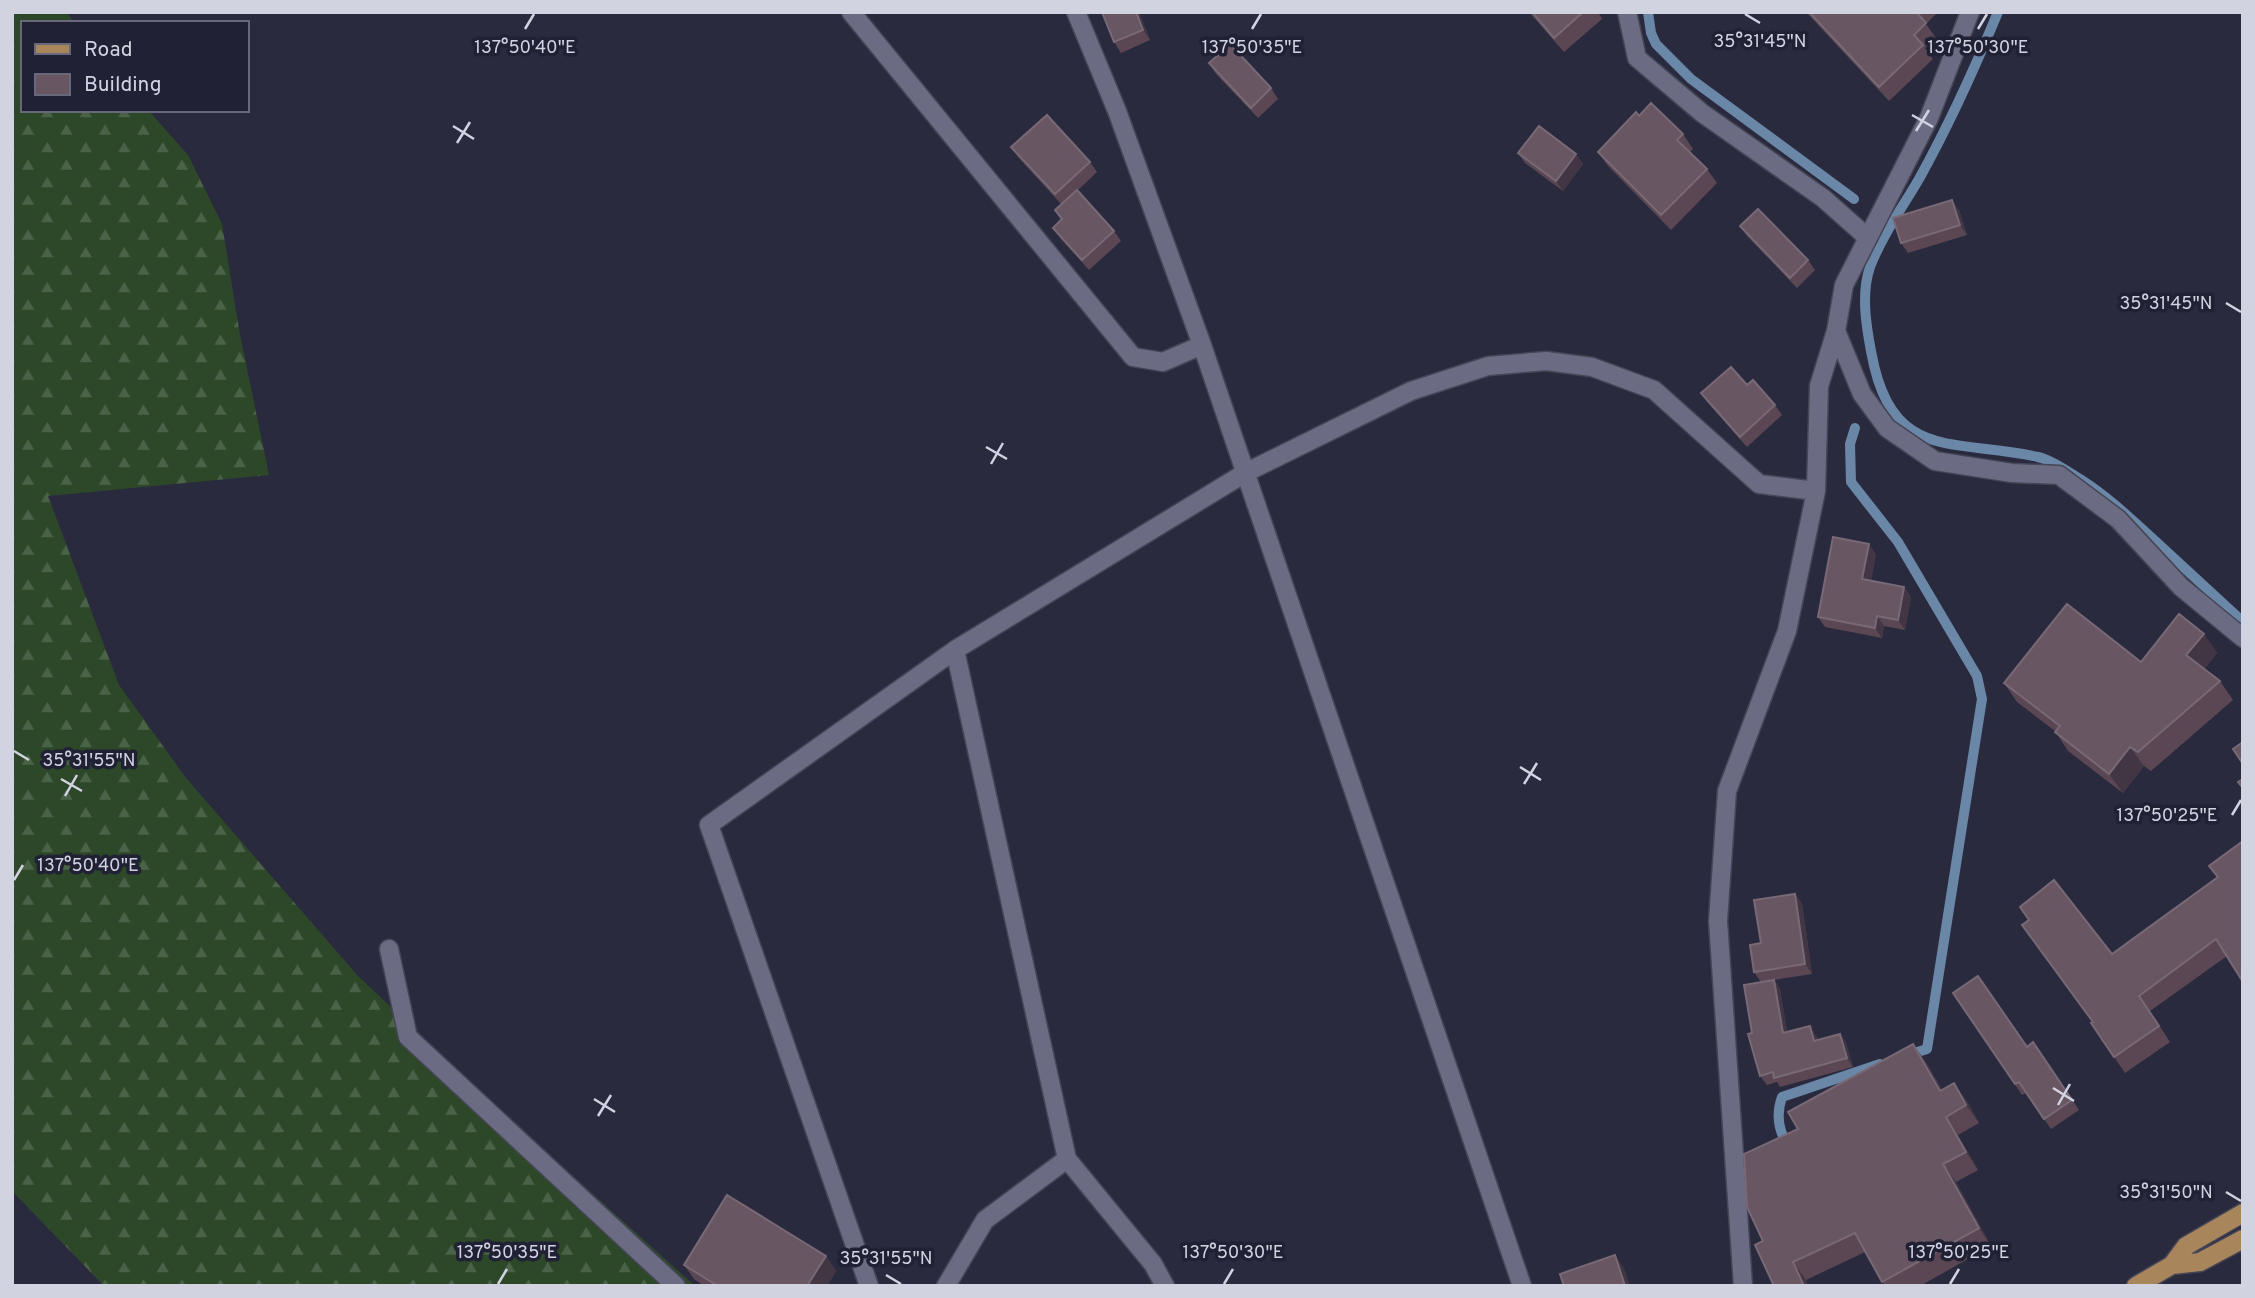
<svg xmlns="http://www.w3.org/2000/svg" width="2255" height="1298" viewBox="0 0 2255 1298" font-family="Overpass,sans-serif">
  <style>
    .forest { fill: url(#forest-firs) }
    .lines { fill: none; stroke-linecap: round; stroke-linejoin: round }
    .stream { stroke: #6a87a7; stroke-width: 10 }
    .minor-casing { stroke: #454556; stroke-width: 21 }
    .primary-casing { stroke: #454556; stroke-width: 21 }
    .minor { stroke: #6b6c84; stroke-width: 18 }
    .primary { stroke: #a9855c; stroke-width: 18 }
    .wall { fill: #5b4753 }
    .shaded-wall { fill: #423544 }
    .building { fill: #685662; stroke: #786976; stroke-width: 2 }
    .ticks { fill: none; stroke: #d2d3e1; stroke-width: 2.5 }
    .ticks-label { font-size: 18px; text-anchor: middle; fill: #d2d3e1; stroke: #202134; stroke-width: 7; stroke-linejoin: round; paint-order: stroke }
  </style>
  <defs>
    <pattern id="forest-firs" width="22" height="20" patternUnits="userSpaceOnUse" patternTransform="scale(1.75)"><rect width="22" height="20" fill="#2c4828"/><path d="M5 1l3.5 6h-7zM16 11l3.5 6h-7z" fill="#4a6247"/></pattern>
  </defs>
  <rect width="100%" height="100%" fill="#2a2a3f"/>
  <path class="forest" d="M 12,12 L 67,12 L 74,23 L 23,23 L 23,110 L 148,110 L 188,155 L 222,224 L 240,335 L 269,475 L 48,496 L 119,685 L 186,778 L 358,976 L 503,1113 L 695,1286 L 104,1286 L 12,1191 Z"/>
  <g class="lines">
    <path class="stream" d="M 1648,12 L 1651,33 L 1656,44 L 1691,79 L 1854,199
      M 1998,12 C 1974,70 1949,125 1919,179 C 1902,208 1882,236 1870,267 C 1861,293 1866,325 1871,351 C 1891,463 1952,438 2038,457 C 2052,460 2068,472 2080,479 C 2107,496 2130,518 2153,539 C 2183,567 2213,594 2243,622
      M 1855,428 L 1850,444 L 1851,482 L 1898,542 L 1977,676 L 1982,699 L 1927,1049 L 1908,1055
      M 1789,1147 C 1778,1131 1776,1114 1782,1097 L 1880,1064"/>
    <defs>
      <path id="minor" d="M 851,12 L 1133,357 L 1163,362 L 1202,345
        M 1076,12 L 1117,111 L 1202,345 L 1522,1286
        M 1627,12 L 1637,58 L 1702,113 L 1823,198 L 1868,238
        M 1836,331 L 1862,394 L 1887,428 L 1935,461 L 2012,473 L 2059,475 L 2118,519 L 2181,587 L 2243,638
        M 955,650 L 1067,1159 L 1153,1264 L 1165,1286
        M 389,949 L 408,1037 L 676,1286
        M 869,1286 L 709,825 L 955,650 L 1245,473 L 1411,391 L 1488,366 L 1546,361 L 1592,367 L 1654,390 L 1759,484 L 1816,491
        M 946,1286 L 985,1220 L 1067,1159
        M 1743,1286 L 1718,921 L 1727,791 L 1787,631 L 1816,491 L 1819,386 L 1836,331 L 1844,285 L 1929,118 L 1970,12"/>
      <path id="primary" d="M 2172,1265 L 2200,1262 L 2243,1239
        M 2136,1286 L 2172,1265 L 2186,1246 L 2243,1213"/>
    </defs>
    <use href="#minor" class="minor-casing"/>
    <use href="#primary" class="primary-casing"/>
    <use href="#minor" class="minor"/>
    <use href="#primary" class="primary"/>
  </g>
  <path class="wall" d="M 1102,12 L 1139,12 L 1150,40 L 1121,53 L 1114,42 Z
    M 1529,12 L 1598,12 L 1602,19 L 1564,52 Z
    M 1806,12 L 1938,12 L 1926,24 L 1936,38 L 1925,48 L 1933,59 L 1889,101 Z
    M 1209,63 L 1271,88 L 1278,99 L 1258,118 L 1216,74 Z
    M 1639,116 L 1683,134 L 1693,149 L 1690,152 L 1707,169 L 1717,183 L 1671,230 L 1608,166 L 1598,152 Z
    M 1011,147 L 1090,162 L 1097,172 L 1077,191 L 1114,231 L 1121,241 L 1089,270 L 1060,238 L 1053,228 L 1061,220 L 1055,210 L 1061,204 L 1018,157 Z
    M 1518,153 L 1576,154 L 1583,164 L 1563,191 L 1525,163 Z
    M 1959,210 L 1967,235 L 1908,253 L 1901,243 Z
    M 1740,226 L 1808,260 L 1815,270 L 1797,288 L 1747,236 Z
    M 1701,393 L 1775,405 L 1782,415 L 1747,447 L 1708,403 Z
    M 1876,554 L 1871,580 L 1904,587 L 1911,597 L 1905,630 L 1884,626 L 1882,638 L 1825,627 L 1818,617 Z
    M 2204,634 L 2217,653 L 2204,669 L 2220,681 L 2233,700 L 2151,771 L 2144,766 L 2123,793 L 2068,751 L 2055,731 L 2017,702 L 2004,683 L 2141,662 Z
    M 2243,841 L 2227,956 L 2150,1011 L 2170,1042 L 2125,1073 L 2091,1023 L 2093,1022 L 2112,954 L 2217,877 L 2209,866 Z
    M 1795,894 L 1802,904 L 1812,974 L 1774,980 L 1780,989 L 1787,1032 L 1816,1035 L 1818,1040 L 1840,1034 L 1846,1043 L 1853,1067 L 1780,1087 L 1777,1082 L 1767,1085 L 1760,1076 L 1752,1033 L 1761,982 L 1754,972 L 1761,943 Z
    M 1953,993 L 2027,1047 L 2033,1042 L 2079,1110 L 2051,1129 L 2026,1093 L 2022,1095 Z
    M 1926,1062 L 1942,1090 L 1967,1101 L 1979,1123 L 1958,1135 L 1978,1170 L 1956,1182 L 1991,1246 L 1920,1286 L 1885,1286 L 1865,1252 L 1806,1280 L 1808,1286 L 1774,1286 L 1763,1241 Z
    M 826,1256 L 836,1271 L 827,1286 L 704,1286 L 694,1279 L 684,1265 Z"/>
  <path class="shaded-wall" d="M 1136,12 L 1139,12 L 1150,40 L 1143,30 Z
    M 1576,154 L 1583,164 L 1563,191 L 1556,181 Z
    M 1952,200 L 1959,210 L 1967,235 L 1960,225 Z
    M 1869,544 L 1876,554 L 1869,589 L 1862,579 Z
    M 1904,587 L 1911,597 L 1905,630 L 1898,620 Z
    M 1877,616 L 1884,626 L 1882,638 L 1875,628 Z
    M 2204,634 L 2217,653 L 2199,674 L 2186,655 Z
    M 2130,747 L 2144,766 L 2123,793 L 2109,774 Z
    M 1795,894 L 1802,904 L 1812,974 L 1805,964 Z
    M 1774,980 L 1780,989 L 1789,1042 L 1783,1033 Z
    M 1810,1026 L 1816,1035 L 1821,1050 L 1814,1041 Z
    M 1840,1034 L 1846,1043 L 1853,1067 L 1847,1058 Z
    M 1913,1044 L 1926,1062 L 1952,1109 L 1940,1091 Z
    M 1954,1083 L 1967,1101 L 1979,1123 L 1966,1105 Z
    M 1946,1117 L 1958,1135 L 1978,1170 L 1966,1152 Z
    M 1943,1164 L 1956,1182 L 1991,1246 L 1979,1228 Z
    M 1615,1255 L 1624,1268 L 1630,1286 L 1625,1286 Z
    M 826,1256 L 836,1271 L 827,1286 L 807,1286 Z
    M 1793,1262 L 1806,1280 L 1808,1286 L 1804,1286 Z"/>
  <path class="building" d="M 1102,12 L 1136,12 L 1143,30 L 1114,42 Z
    M 1532,12 L 1583,12 L 1554,38 Z
    M 1809,12 L 1916,12 L 1926,23 L 1914,35 L 1923,45 L 1879,87 Z
    M 1230,44 L 1271,88 L 1251,108 L 1209,63 Z
    M 1651,103 L 1683,134 L 1677,140 L 1707,169 L 1661,215 L 1598,152 L 1636,112 L 1639,116 Z
    M 1047,115 L 1090,162 L 1055,194 L 1011,147 Z
    M 1539,126 L 1576,154 L 1556,181 L 1518,153 Z
    M 1077,190 L 1114,231 L 1082,260 L 1053,228 L 1062,219 L 1055,210 Z
    M 1952,200 L 1960,225 L 1901,243 L 1893,218 Z
    M 1758,209 L 1808,260 L 1790,278 L 1740,226 Z
    M 1731,367 L 1747,385 L 1753,380 L 1775,405 L 1740,437 L 1701,393 Z
    M 1833,537 L 1869,544 L 1862,579 L 1904,587 L 1898,620 L 1877,616 L 1875,628 L 1818,617 Z
    M 2067,604 L 2141,662 L 2179,614 L 2204,634 L 2186,655 L 2220,681 L 2138,752 L 2130,747 L 2109,774 L 2055,732 L 2060,726 L 2004,683 Z
    M 2243,742 L 2243,764 L 2233,749 Z
    M 2243,779 L 2243,788 L 2238,782 Z
    M 2243,841 L 2243,982 L 2216,939 L 2139,996 L 2159,1026 L 2114,1057 L 2091,1023 L 2093,1022 L 2022,925 L 2029,920 L 2020,907 L 2054,880 L 2112,954 L 2218,877 L 2209,866 Z
    M 1795,894 L 1805,964 L 1754,972 L 1750,945 L 1761,943 L 1754,900 Z
    M 1978,976 L 2027,1047 L 2033,1042 L 2072,1100 L 2044,1119 L 2019,1082 L 2015,1084 L 1953,993 Z
    M 1774,980 L 1783,1033 L 1810,1026 L 1814,1041 L 1840,1034 L 1847,1058 L 1774,1078 L 1773,1072 L 1760,1076 L 1748,1034 L 1752,1033 L 1744,985 Z
    M 1913,1044 L 1940,1091 L 1954,1083 L 1966,1105 L 1946,1117 L 1966,1152 L 1943,1164 L 1979,1228 L 1882,1282 L 1855,1233 L 1793,1262 L 1804,1286 L 1774,1286 L 1755,1245 L 1763,1241 L 1747,1207 L 1744,1154 L 1798,1129 L 1788,1112 Z
    M 727,1195 L 826,1256 L 807,1286 L 718,1286 L 684,1265 Z
    M 1615,1255 L 1625,1286 L 1564,1286 L 1560,1274 Z"/>
  <path class="ticks" d="M 1745,14 L 1760,23M 525,29 L 534,14M 1252,29 L 1261,14M 1978,29 L 1987,14M 1912,115 L 1933,127M 453,126 L 474,139M 1916,131 L 1929,110M 457,143 L 470,122M 2226,303 L 2241,312M 986,447 L 1007,459M 991,464 L 1003,443M 14,751 L 29,760M 1520,767 L 1541,780M 61,779 L 82,791M 1524,784 L 1537,763M 65,796 L 77,775M 2232,815 L 2241,800M 14,880 L 23,865M 2053,1088 L 2074,1101M 594,1099 L 615,1112M 2058,1105 L 2070,1084M 598,1116 L 611,1095M 2226,1192 L 2241,1201M 886,1275 L 901,1284M 498,1284 L 507,1269M 1224,1284 L 1233,1269M 1950,1284 L 1959,1269"/>
  <g class="ticks-label">
    <text x="1760" y="47">35°31'45"N</text>
    <text x="525" y="53">137°50'40"E</text>
    <text x="1252" y="53">137°50'35"E</text>
    <text x="1978" y="53">137°50'30"E</text>
    <text x="2166" y="309">35°31'45"N</text>
    <text x="89" y="766">35°31'55"N</text>
    <text x="2167" y="821">137°50'25"E</text>
    <text x="88" y="871">137°50'40"E</text>
    <text x="2166" y="1198">35°31'50"N</text>
    <text x="507" y="1258">137°50'35"E</text>
    <text x="1233" y="1258">137°50'30"E</text>
    <text x="1959" y="1258">137°50'25"E</text>
    <text x="886" y="1264">35°31'55"N</text>
  </g>
  <rect width="2255" height="1298" fill="none" stroke="#d2d3e1" stroke-width="28"/>
  <rect x="21" y="21" width="228" height="91" fill="#202134" stroke="#676879" stroke-width="2"/>
  <rect x="35" y="44" width="35" height="10" fill="#a9855c" stroke="#676879" stroke-width="2"/>
  <text x="84" y="56" font-size="21" fill="#d2d3e1">Road</text>
  <rect x="35" y="74" width="35" height="21" fill="#685662" stroke="#676879" stroke-width="2"/>
  <text x="84" y="91" font-size="21" fill="#d2d3e1">Building</text>
</svg>
